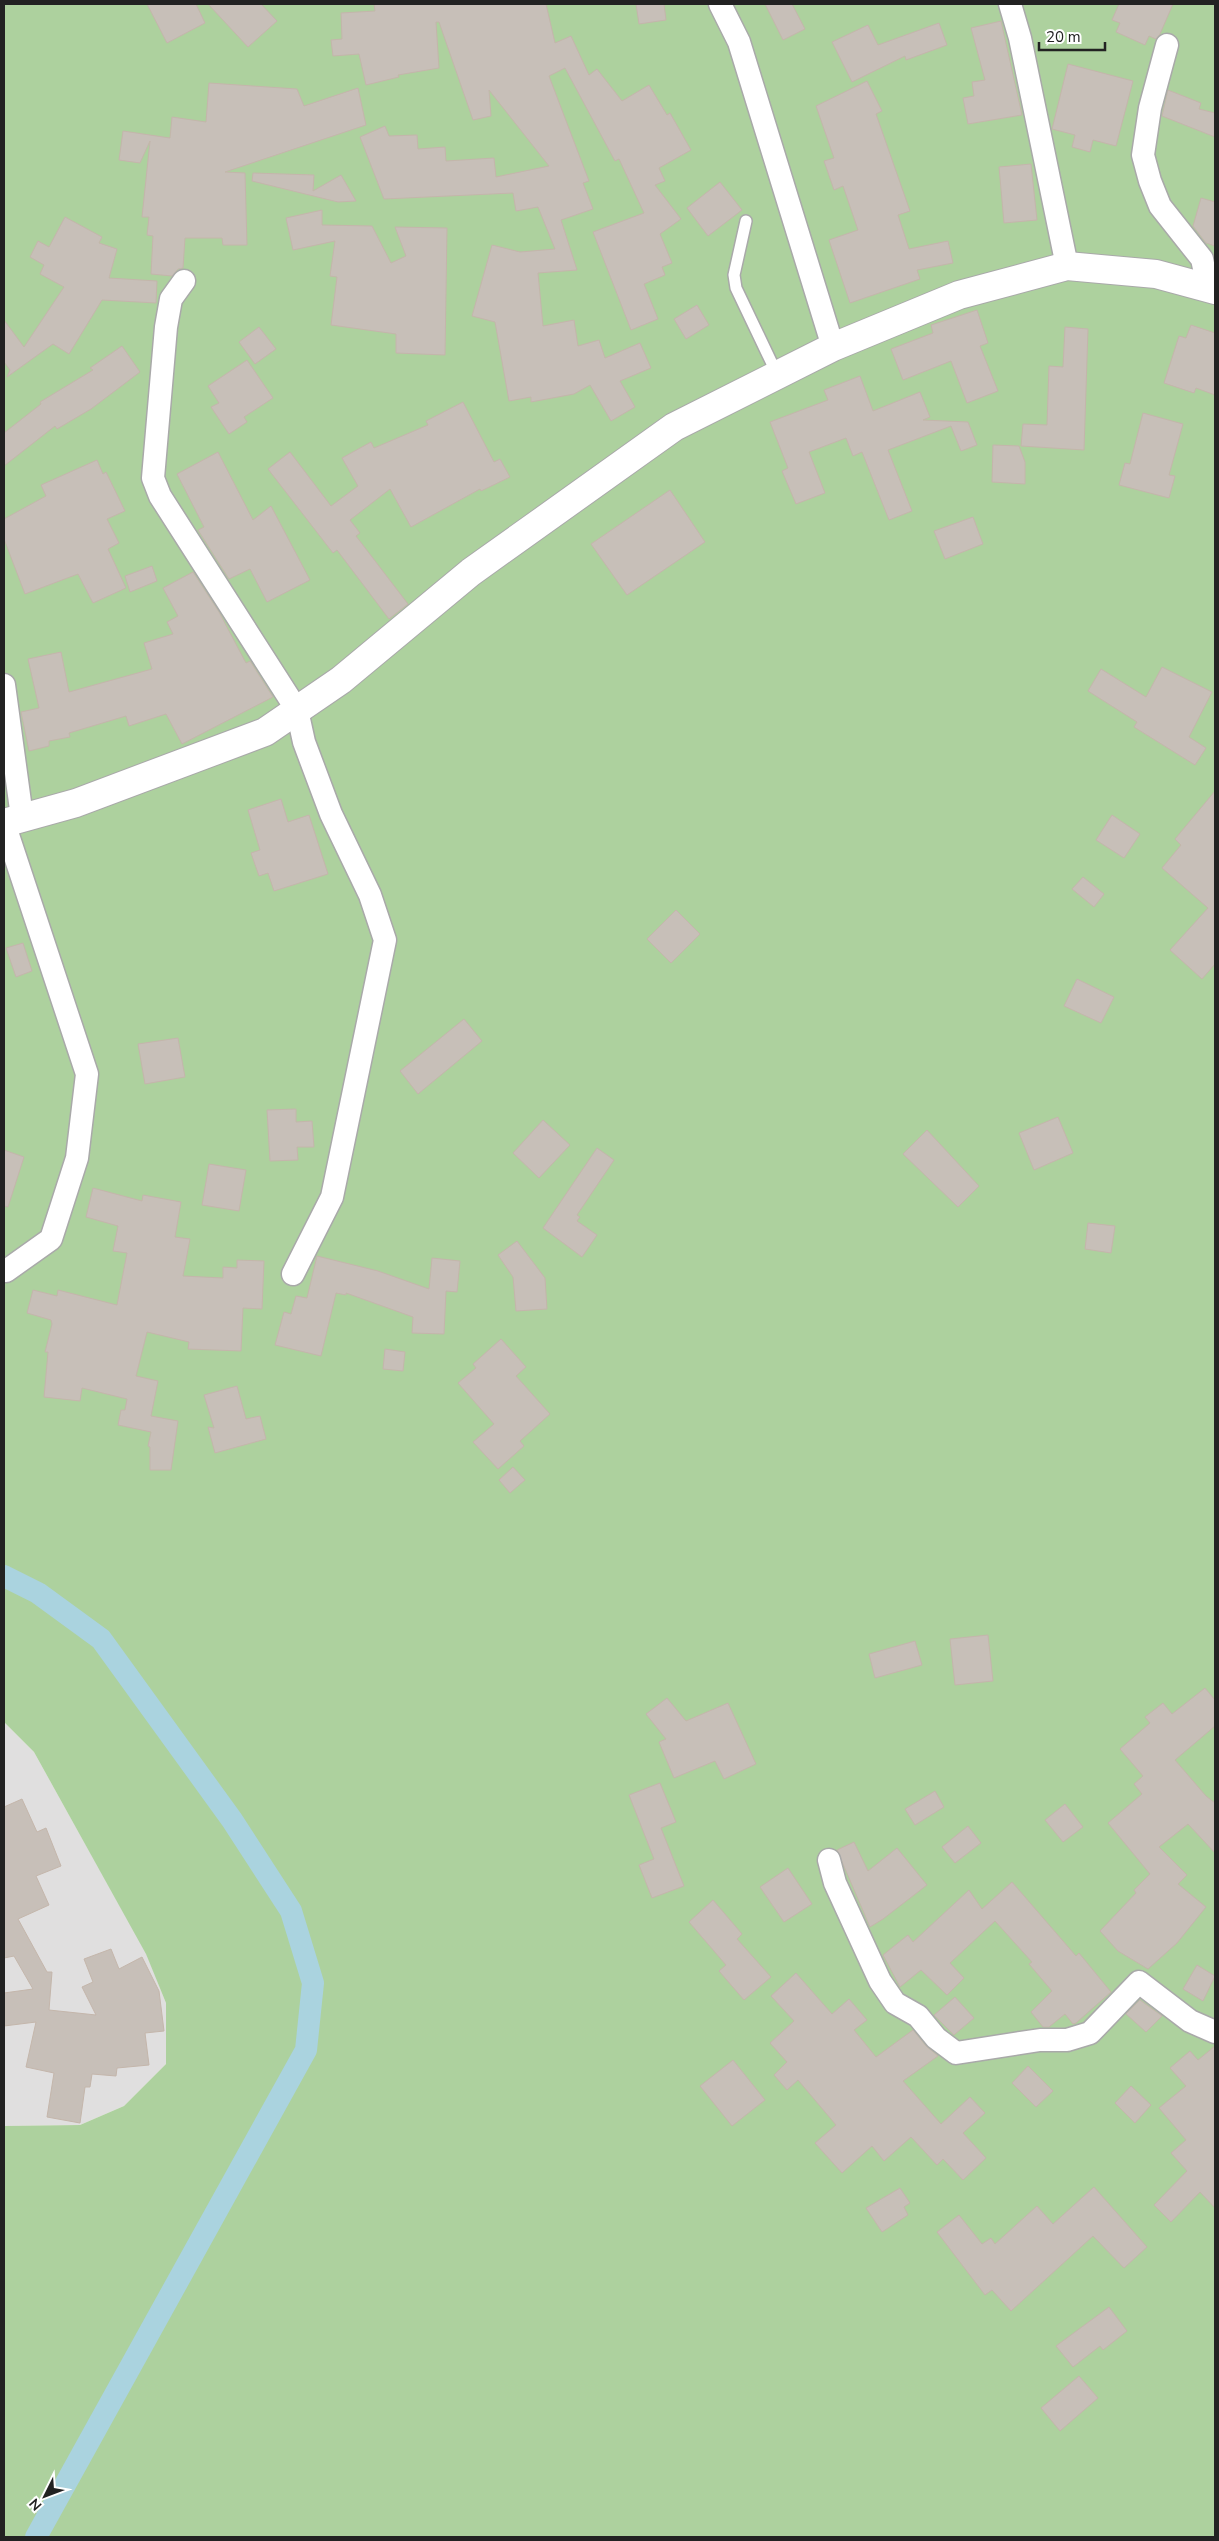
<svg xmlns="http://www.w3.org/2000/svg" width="1219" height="2541" viewBox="0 0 1219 2541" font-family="'Nunito Sans',sans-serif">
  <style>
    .residential { fill: #e0dfdf }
    .forest { fill: #add19e }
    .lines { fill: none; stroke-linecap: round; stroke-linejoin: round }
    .canal { stroke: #aad3df; stroke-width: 22 }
    .building { fill: #c7bfb8; stroke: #c4b6ab }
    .service-casing { stroke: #a9a9a9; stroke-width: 14 }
    .minor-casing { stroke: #a9a9a9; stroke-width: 25 }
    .tertiary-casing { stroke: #a9a9a9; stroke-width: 30 }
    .service { stroke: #fff; stroke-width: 11 }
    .minor { stroke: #fff; stroke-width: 22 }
    .tertiary { stroke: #fff; stroke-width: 28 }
  </style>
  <rect width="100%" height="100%" fill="#f2efe9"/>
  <path class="residential" d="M 4,1722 L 34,1752 L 146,1953 L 166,2003 L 166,2064 L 124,2106 L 80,2125 L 4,2126 Z"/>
  <path class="forest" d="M 4,4 L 1215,4 L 1215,2537 L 4,2537 L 4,2126 L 80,2125 L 124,2106 L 166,2064 L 166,2003 L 146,1954 L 34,1752 L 4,1722 Z"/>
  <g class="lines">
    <path class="canal" d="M 4,1576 L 38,1593 L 101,1639 L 232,1820 L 291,1911 L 313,1983 L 306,2050 L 36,2537"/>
  </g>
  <path class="building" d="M 147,4 L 196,4 L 205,23 L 167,43 Z
    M 208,4 L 261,4 L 277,21 L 248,47 Z
    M 374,4 L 546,4 L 555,43 L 571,36 L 589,75 L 597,69 L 622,101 L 649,85 L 667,115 L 670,113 L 691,150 L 659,168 L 665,181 L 655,185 L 681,219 L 660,234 L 672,263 L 662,267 L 665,275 L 644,284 L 658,319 L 631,330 L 593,232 L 644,213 L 619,159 L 615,161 L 565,68 L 549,76 L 589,181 L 583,183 L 593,209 L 561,220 L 577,270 L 538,273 L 543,326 L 574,320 L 578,346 L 599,340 L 605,358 L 640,343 L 651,368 L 620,381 L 635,407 L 611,421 L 590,385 L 574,394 L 531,402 L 531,397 L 509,401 L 495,322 L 472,316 L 492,245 L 520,252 L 555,249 L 538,207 L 516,211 L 513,193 L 384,199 L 360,137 L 385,126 L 389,136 L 417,135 L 418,149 L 445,147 L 446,161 L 494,158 L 496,177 L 549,166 L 489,90 L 491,116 L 473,120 L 439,22 L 436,22 L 439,68 L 398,75 L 399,77 L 366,85 L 359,54 L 333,56 L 331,40 L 342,39 L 341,13 L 375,11 Z
    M 636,4 L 664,4 L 666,20 L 639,24 Z
    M 765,4 L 792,4 L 805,29 L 783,40 Z
    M 1119,4 L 1173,4 L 1160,34 L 1156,39 L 1149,36 L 1145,45 L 1116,32 L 1120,23 L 1112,20 Z
    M 1001,21 L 1022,115 L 968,124 L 963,98 L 974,96 L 972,82 L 985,80 L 971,28 Z
    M 939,23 L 947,45 L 906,60 L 905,56 L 852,82 L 832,42 L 868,25 L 878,45 Z
    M 1068,64 L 1133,81 L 1116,146 L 1093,140 L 1090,152 L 1072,147 L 1075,135 L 1052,129 Z
    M 867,81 L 882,111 L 876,114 L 910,211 L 898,215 L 909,249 L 948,241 L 953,263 L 917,270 L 920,279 L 850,303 L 829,240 L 858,230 L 843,186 L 834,190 L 824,161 L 834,158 L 816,106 Z
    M 209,83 L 297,89 L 304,106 L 358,88 L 366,125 L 225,172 L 245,173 L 247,245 L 223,245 L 222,238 L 185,238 L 183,268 L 178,269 L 172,276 L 151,274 L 153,236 L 147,235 L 149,217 L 142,217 L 150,141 L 140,163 L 119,160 L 123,131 L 170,138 L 172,117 L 206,122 Z
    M 1168,90 L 1201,103 L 1199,109 L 1215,113 L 1215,137 L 1162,116 Z
    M 1031,164 L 1037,220 L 1004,223 L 999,167 Z
    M 253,173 L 314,175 L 313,191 L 341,175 L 356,201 L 338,202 L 252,181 Z
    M 720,182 L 742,210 L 708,236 L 687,208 Z
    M 1201,198 L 1215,202 L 1215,246 L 1206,243 L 1193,226 Z
    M 322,210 L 322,225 L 372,226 L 391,263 L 406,256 L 395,227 L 447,228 L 445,355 L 396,353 L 396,334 L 331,325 L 337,277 L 330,276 L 335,241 L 293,250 L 286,218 Z
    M 65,217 L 102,237 L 99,243 L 117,249 L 109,278 L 157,281 L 156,303 L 102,300 L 69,354 L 53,344 L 7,377 L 10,370 L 4,362 L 4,320 L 24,347 L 64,287 L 40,274 L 44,265 L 30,257 L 38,241 L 49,247 Z
    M 697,305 L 709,325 L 686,339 L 674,319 Z
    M 977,310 L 988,343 L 980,346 L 998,391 L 967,403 L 951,361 L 903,380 L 891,349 L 933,333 L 931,325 Z
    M 1191,325 L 1215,333 L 1215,395 L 1196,388 L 1194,393 L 1164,383 L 1179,336 L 1186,338 Z
    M 259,327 L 276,349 L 255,364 L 239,342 Z
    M 1065,327 L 1088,329 L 1084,450 L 1021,446 L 1023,424 L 1047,425 L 1049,366 L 1063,367 Z
    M 122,346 L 140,372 L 91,409 L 57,429 L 55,426 L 4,466 L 4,433 L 41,404 L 40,402 L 93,370 L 90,368 Z
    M 247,360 L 273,398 L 244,417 L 247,422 L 229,434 L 211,407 L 219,403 L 208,386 Z
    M 860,376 L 873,411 L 920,392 L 930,417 L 923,420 L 968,422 L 977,445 L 961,451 L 951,426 L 888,450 L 912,511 L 889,520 L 862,452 L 853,456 L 846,438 L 809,452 L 825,493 L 796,504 L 782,471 L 788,468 L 770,422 L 828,400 L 824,390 Z
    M 463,402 L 494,462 L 500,459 L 510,477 L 481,491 L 480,489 L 411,527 L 390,489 L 350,520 L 360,533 L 356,536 L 408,604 L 389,619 L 337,550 L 333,553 L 268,469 L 290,452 L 331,506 L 358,486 L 342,458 L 371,442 L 374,448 L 428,425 L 426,421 Z
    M 1143,413 L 1183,424 L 1169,475 L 1175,476 L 1169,498 L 1119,485 L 1125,463 L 1130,464 Z
    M 993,445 L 1019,446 L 1025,462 L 1025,484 L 992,482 Z
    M 218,452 L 253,520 L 271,506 L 310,580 L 267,602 L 250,569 L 229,579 L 198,530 L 204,527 L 177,474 Z
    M 97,460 L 103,474 L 106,472 L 125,511 L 107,519 L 119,543 L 108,549 L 126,588 L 93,603 L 78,574 L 25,594 L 4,539 L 4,519 L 46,496 L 41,485 Z
    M 670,490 L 705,542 L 627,595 L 591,544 Z
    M 973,517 L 983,544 L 945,559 L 934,531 Z
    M 152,566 L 157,581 L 130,592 L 125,576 Z
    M 193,572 L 219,612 L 246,663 L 250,661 L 273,697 L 182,744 L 166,714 L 129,726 L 126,716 L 69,733 L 70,737 L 49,741 L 49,746 L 29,751 L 21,712 L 39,708 L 28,659 L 61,652 L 69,692 L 152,669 L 144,643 L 173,634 L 167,622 L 178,616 L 163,588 Z
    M 1162,667 L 1212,692 L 1189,737 L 1206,748 L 1195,765 L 1134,727 L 1137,722 L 1088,691 L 1101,669 L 1146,697 Z
    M 1215,791 L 1215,964 L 1202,979 L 1170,950 L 1208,908 L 1162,868 L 1181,845 L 1175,839 Z
    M 281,799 L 288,822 L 309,815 L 328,874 L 274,891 L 268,873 L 259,876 L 251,853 L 260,850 L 248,810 Z
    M 1112,815 L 1140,834 L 1124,858 L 1096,840 Z
    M 1083,877 L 1104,894 L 1094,907 L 1072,889 Z
    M 676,910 L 700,934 L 671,963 L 647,939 Z
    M 23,943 L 32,971 L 16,977 L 6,948 Z
    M 1077,979 L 1114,997 L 1101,1023 L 1064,1006 Z
    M 464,1019 L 482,1041 L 418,1094 L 400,1071 Z
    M 178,1038 L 185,1077 L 145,1084 L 138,1044 Z
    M 296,1109 L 296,1122 L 312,1121 L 314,1147 L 297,1147 L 298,1160 L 270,1161 L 267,1110 Z
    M 1058,1117 L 1073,1153 L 1034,1170 L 1019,1133 Z
    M 543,1120 L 570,1145 L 539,1178 L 513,1153 Z
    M 927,1130 L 979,1186 L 958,1207 L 903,1154 Z
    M 597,1148 L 614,1160 L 577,1215 L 580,1217 L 577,1221 L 597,1235 L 582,1257 L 543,1228 Z
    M 4,1150 L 24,1157 L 8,1207 L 4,1206 Z
    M 209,1164 L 246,1170 L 239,1211 L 202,1205 Z
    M 93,1188 L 142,1201 L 143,1195 L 181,1202 L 175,1237 L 190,1239 L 183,1276 L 223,1278 L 223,1267 L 237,1268 L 237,1260 L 264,1261 L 262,1309 L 243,1308 L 241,1351 L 188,1349 L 189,1342 L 147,1332 L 136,1376 L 158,1381 L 151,1416 L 178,1421 L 171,1470 L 150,1470 L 150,1447 L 148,1446 L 151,1432 L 118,1425 L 121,1410 L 125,1410 L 127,1399 L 82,1388 L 80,1401 L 44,1397 L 48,1352 L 45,1352 L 52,1324 L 51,1320 L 27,1313 L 33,1290 L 57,1296 L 58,1290 L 117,1305 L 127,1253 L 113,1251 L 118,1226 L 86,1217 Z
    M 1088,1223 L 1115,1226 L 1111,1253 L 1085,1249 Z
    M 517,1241 L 545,1278 L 547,1309 L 516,1311 L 513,1277 L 498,1255 Z
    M 317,1256 L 378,1271 L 429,1289 L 432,1258 L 460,1261 L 457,1292 L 446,1291 L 444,1334 L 412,1333 L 413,1317 L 346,1293 L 346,1295 L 336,1293 L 321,1356 L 275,1345 L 284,1312 L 291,1314 L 296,1296 L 307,1298 Z
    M 501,1339 L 526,1367 L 516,1376 L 550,1414 L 520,1441 L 524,1446 L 498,1469 L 473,1442 L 494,1424 L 458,1383 L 476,1368 L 473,1364 Z
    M 385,1349 L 405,1352 L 403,1371 L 383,1369 Z
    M 237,1386 L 246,1419 L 260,1416 L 266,1439 L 215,1453 L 208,1427 L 214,1428 L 204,1395 Z
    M 513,1467 L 525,1480 L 510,1493 L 499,1480 Z
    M 988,1635 L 993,1681 L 955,1685 L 950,1639 Z
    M 915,1641 L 922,1665 L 875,1678 L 869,1654 Z
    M 1205,1688 L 1215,1700 L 1215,1726 L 1175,1760 L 1206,1796 L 1215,1803 L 1215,1853 L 1188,1824 L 1159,1847 L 1187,1875 L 1178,1884 L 1206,1907 L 1177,1943 L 1148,1969 L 1118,1951 L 1100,1931 L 1136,1893 L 1134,1890 L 1150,1874 L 1108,1823 L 1142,1794 L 1134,1784 L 1143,1776 L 1120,1749 L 1150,1723 L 1145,1717 L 1163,1703 L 1172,1714 Z
    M 667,1698 L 686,1721 L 728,1703 L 756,1764 L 724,1779 L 715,1761 L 674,1778 L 659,1742 L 666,1739 L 646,1714 Z
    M 660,1783 L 676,1822 L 661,1828 L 684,1886 L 652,1898 L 639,1865 L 654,1859 L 629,1795 Z
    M 935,1791 L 944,1807 L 915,1825 L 905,1809 Z
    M 22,1799 L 37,1832 L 46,1828 L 61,1866 L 36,1876 L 49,1905 L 18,1919 L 47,1972 L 52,1972 L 49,2010 L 96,2015 L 82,1987 L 93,1982 L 84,1959 L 111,1949 L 119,1969 L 142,1957 L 159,1991 L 164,2031 L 145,2033 L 149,2065 L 117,2068 L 116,2076 L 92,2074 L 90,2087 L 85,2087 L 80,2123 L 47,2117 L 54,2073 L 26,2067 L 36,2022 L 4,2026 L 4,1993 L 33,1989 L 14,1956 L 4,1958 L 4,1807 Z
    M 1065,1804 L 1083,1827 L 1063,1842 L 1045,1820 Z
    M 968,1826 L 981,1843 L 955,1863 L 942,1847 Z
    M 854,1842 L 868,1871 L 897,1848 L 927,1885 L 883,1919 L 870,1927 L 837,1850 Z
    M 788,1868 L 812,1904 L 784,1922 L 760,1887 Z
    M 1012,1882 L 1076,1956 L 1079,1953 L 1111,1992 L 1076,2023 L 1073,2024 L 1065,2014 L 1049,2027 L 1043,2027 L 1031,2012 L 1052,1991 L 1029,1964 L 1032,1962 L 995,1921 L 950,1963 L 964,1978 L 947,1995 L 921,1970 L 900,1987 L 883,1955 L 908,1935 L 913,1942 L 969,1890 L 982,1909 Z
    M 713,1900 L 742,1934 L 737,1939 L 771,1977 L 744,2000 L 719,1971 L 726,1965 L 689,1922 Z
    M 1197,1965 L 1215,1976 L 1203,2001 L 1183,1989 Z
    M 796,1973 L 832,2014 L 849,1999 L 867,2020 L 854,2030 L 876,2057 L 913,2030 L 926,2046 L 938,2056 L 903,2081 L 941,2124 L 970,2097 L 985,2113 L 963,2133 L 986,2158 L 963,2180 L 943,2159 L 937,2165 L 911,2137 L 884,2161 L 872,2146 L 842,2173 L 815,2143 L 836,2125 L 798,2080 L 787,2090 L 774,2075 L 787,2062 L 770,2043 L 794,2021 L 771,1996 Z
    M 955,1997 L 974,2018 L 954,2035 L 934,2015 Z
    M 1140,2000 L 1162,2016 L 1146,2032 L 1126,2014 Z
    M 1215,2046 L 1215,2208 L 1200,2192 L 1171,2222 L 1154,2205 L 1187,2171 L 1171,2153 L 1186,2140 L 1159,2108 L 1186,2086 L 1170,2068 L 1190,2051 L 1198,2060 Z
    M 733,2060 L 765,2100 L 732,2126 L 700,2086 Z
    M 1028,2066 L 1053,2091 L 1036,2107 L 1012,2083 Z
    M 1131,2086 L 1151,2105 L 1135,2123 L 1115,2103 Z
    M 1094,2187 L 1147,2247 L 1124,2268 L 1093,2236 L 1011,2311 L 992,2290 L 985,2295 L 937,2232 L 959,2215 L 982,2244 L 991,2238 L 995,2244 L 1037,2206 L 1053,2224 Z
    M 900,2188 L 910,2203 L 904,2207 L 908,2215 L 882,2232 L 866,2208 Z
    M 1109,2307 L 1127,2331 L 1103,2350 L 1100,2346 L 1073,2367 L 1056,2346 Z
    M 1079,2376 L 1098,2398 L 1060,2431 L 1041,2408 Z"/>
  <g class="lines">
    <defs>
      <path id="service" d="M 746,221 L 734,275 L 736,288 L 777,374"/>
      <path id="minor" d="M 720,4 L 739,42 L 833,347
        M 1010,4 L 1020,38 L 1067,266
        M 1167,45 L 1150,108 L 1143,155 L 1150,181 L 1160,206 L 1202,259 L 1208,287
        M 184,281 L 171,299 L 166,327 L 153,478 L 160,496 L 297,710 L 304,742 L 331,814 L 370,895 L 385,940 L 332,1197 L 293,1274
        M 4,685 L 22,817
        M 4,823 L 87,1074 L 77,1158 L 51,1239 L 6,1271
        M 829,1860 L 835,1883 L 880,1981 L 895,2003 L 918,2016 L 936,2038 L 956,2053 L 1040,2040 L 1067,2040 L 1090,2033 L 1139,1982 L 1190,2021 L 1215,2032"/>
      <path id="tertiary" d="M 4,823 L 76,803 L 265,732 L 341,680 L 471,572 L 674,427 L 833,347 L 959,295 L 1067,266 L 1156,274 L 1215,290"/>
    </defs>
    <use href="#service" class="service-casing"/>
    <use href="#minor" class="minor-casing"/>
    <use href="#tertiary" class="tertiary-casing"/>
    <use href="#service" class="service"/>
    <use href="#minor" class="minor"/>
    <use href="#tertiary" class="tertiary"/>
  </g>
  <rect width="1219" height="2541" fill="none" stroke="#222222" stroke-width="10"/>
  <g transform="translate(45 2496) rotate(228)" stroke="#ffffff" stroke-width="4" paint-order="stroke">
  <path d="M0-4L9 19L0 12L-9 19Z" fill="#222222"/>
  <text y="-8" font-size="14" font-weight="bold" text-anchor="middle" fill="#222222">N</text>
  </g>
  <path d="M1039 42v8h66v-8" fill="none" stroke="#222222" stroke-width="2.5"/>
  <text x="1046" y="42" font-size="15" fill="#222222" stroke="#ffffff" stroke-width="4" paint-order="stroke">20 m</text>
</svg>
